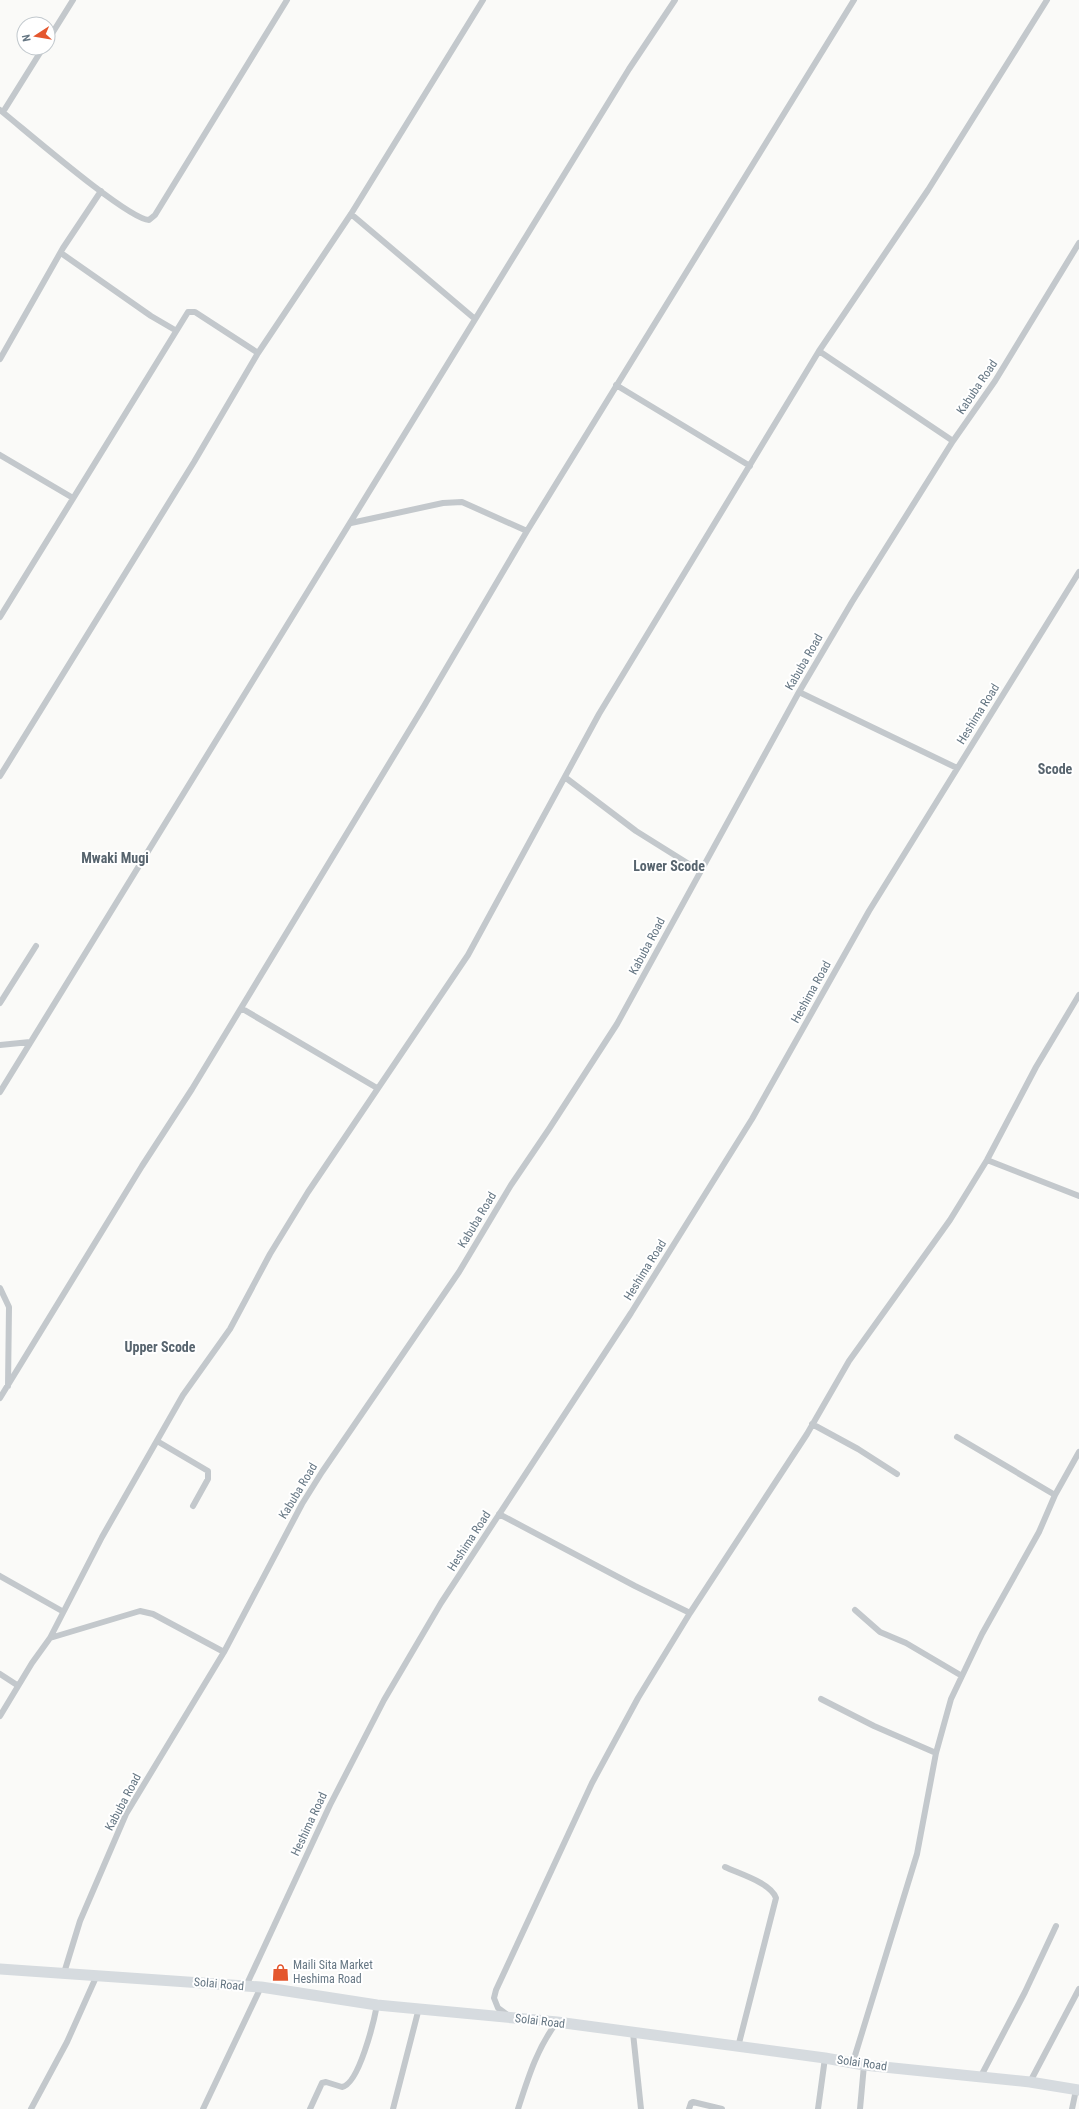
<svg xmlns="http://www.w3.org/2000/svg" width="1079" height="2109" viewBox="0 0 1079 2109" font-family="'Roboto Condensed',sans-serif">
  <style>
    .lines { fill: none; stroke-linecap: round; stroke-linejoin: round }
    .minor { stroke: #c3c8cc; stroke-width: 6 }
    .trunk { stroke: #d6dbdf; stroke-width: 11 }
    .labels { text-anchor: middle; stroke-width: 4; stroke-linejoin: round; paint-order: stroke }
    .street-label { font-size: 12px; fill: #657683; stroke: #fff }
    .poi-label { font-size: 12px; fill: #657683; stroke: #fff; text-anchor: start }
    .quarter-label { font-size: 14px; font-weight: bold; fill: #57646e; stroke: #fff }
  </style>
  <rect width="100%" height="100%" fill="#fafaf8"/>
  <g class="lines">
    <path class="minor" d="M 48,40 L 73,0
      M 0,110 C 24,129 127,219 149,220 L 155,215 L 287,0
      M 3,112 L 43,48
      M 351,214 L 475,319
      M 61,253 L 151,316 L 175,330
      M 819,351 L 953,441
      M 0,359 L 63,248 L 101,191
      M 616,385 L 750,466
      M 0,455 L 73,498
      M 351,523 L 443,503 L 462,502 L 527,531
      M 0,617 L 188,312 L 195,312 L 258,353
      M 799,692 L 957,768
      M 0,776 L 194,462 L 258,353 L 351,214 L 483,0
      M 566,778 L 636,831 L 700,871
      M 0,1003 L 36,946
      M 241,1008 L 377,1088
      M 0,1045 L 30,1042
      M 0,1092 L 629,69 L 675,0
      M 987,1160 L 1079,1196
      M 0,1288 L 9,1307 L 8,1386
      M 0,1398 L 142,1166 L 192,1089 L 424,706 L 527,531 L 854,0
      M 812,1424 L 858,1449 L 897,1474
      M 957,1437 L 1055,1495
      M 157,1441 L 208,1471 L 208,1479 L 193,1506
      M 499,1514 L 635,1586 L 690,1613
      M 0,1576 L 62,1611
      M 855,1610 L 880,1632 L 906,1643 L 962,1676
      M 50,1638 L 140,1611 L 153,1614 L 224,1652
      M 0,1674 L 17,1685
      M 821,1699 L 874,1726 L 936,1753
      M 0,1716 L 32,1663 L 50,1638 L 102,1537 L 183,1395 L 230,1329 L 270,1254 L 308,1192 L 468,955 L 599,714 L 819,351 L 928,190 L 1047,0
      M 725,1867 C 740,1874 771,1883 776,1898 L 738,2047
      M 64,1973 L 80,1921 L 126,1814 L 224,1652 L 302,1504 L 322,1472 L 459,1272 L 511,1185 L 549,1129 L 617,1024 L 799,692 L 852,602 L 953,441 L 995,381 L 1079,243
      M 246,1986 L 330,1805 L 384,1700 L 441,1603 L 631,1313 L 752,1119 L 869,911 L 1079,572
      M 509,2016 L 498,2008 L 494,1998 L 496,1990 L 592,1783 L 638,1698 L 690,1613 L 807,1434 L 849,1361 L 950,1220 L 971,1186 L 987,1160 L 1036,1067 L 1079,995
      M 633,2033 L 641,2109
      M 853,2062 L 917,1854 L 936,1753 L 951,1699 L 982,1634 L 1039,1532 L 1055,1495 L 1079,1452
      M 981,2076 L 1025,1992 L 1056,1926
      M 1030,2082 L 1079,1989
      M 31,2109 L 67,2042 L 97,1975
      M 203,2109 L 261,1987
      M 310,2109 L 322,2083 L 326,2082 L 342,2087 C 359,2084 374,2021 377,2005
      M 393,2109 L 419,2008
      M 518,2109 C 528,2078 537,2048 557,2022
      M 689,2109 L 691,2103 L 693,2102 L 722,2109
      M 818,2109 L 825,2058
      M 860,2109 L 864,2065
      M 1072,2109 L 1076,2090"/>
    <path class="trunk" d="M 0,1969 L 261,1987 L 377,2005 L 557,2022 L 825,2058 L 864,2065 L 1030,2082 L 1079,2090"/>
  </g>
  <defs>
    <symbol id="shop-bare" viewBox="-9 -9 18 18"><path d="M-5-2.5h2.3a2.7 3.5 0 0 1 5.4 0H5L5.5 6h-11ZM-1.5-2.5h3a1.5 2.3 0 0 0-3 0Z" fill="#e4572e" stroke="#fff" stroke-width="2.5" paint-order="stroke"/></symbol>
  </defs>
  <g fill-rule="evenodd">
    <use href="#shop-bare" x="268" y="1960" width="25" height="25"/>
  </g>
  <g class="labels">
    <g class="street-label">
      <text transform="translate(977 387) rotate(-56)" y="4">Kabuba Road</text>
      <text transform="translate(804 662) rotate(-60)" y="4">Kabuba Road</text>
      <text transform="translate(978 714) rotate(-58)" y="4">Heshima Road</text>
      <text transform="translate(647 946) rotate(-62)" y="4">Kabuba Road</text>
      <text transform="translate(811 992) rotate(-61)" y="4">Heshima Road</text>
      <text transform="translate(477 1220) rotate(-59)" y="4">Kabuba Road</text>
      <text transform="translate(645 1270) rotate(-58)" y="4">Heshima Road</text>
      <text transform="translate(298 1491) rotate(-59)" y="4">Kabuba Road</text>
      <text transform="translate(469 1541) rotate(-57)" y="4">Heshima Road</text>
      <text transform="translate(123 1802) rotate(-62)" y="4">Kabuba Road</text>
      <text transform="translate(309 1824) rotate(-65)" y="4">Heshima Road</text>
      <text transform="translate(219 1984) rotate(5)" y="4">Solai Road</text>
      <text transform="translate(540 2021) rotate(7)" y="4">Solai Road</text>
      <text transform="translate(862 2063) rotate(8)" y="4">Solai Road</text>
    </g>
    <g class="poi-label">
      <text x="293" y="1969">Maili Sita Market<tspan x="293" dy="14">Heshima Road</tspan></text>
    </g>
    <g class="quarter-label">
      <text x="1055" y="774">Scode</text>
      <text x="115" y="863">Mwaki Mugi</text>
      <text x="669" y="871">Lower Scode</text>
      <text x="160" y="1352">Upper Scode</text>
    </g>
  </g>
  <g transform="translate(36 36) rotate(258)"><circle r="19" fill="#ffffff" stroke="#c1c8cd"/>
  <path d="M0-3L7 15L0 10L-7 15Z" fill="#e4572e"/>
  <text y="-6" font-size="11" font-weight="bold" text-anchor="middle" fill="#657683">N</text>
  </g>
</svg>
